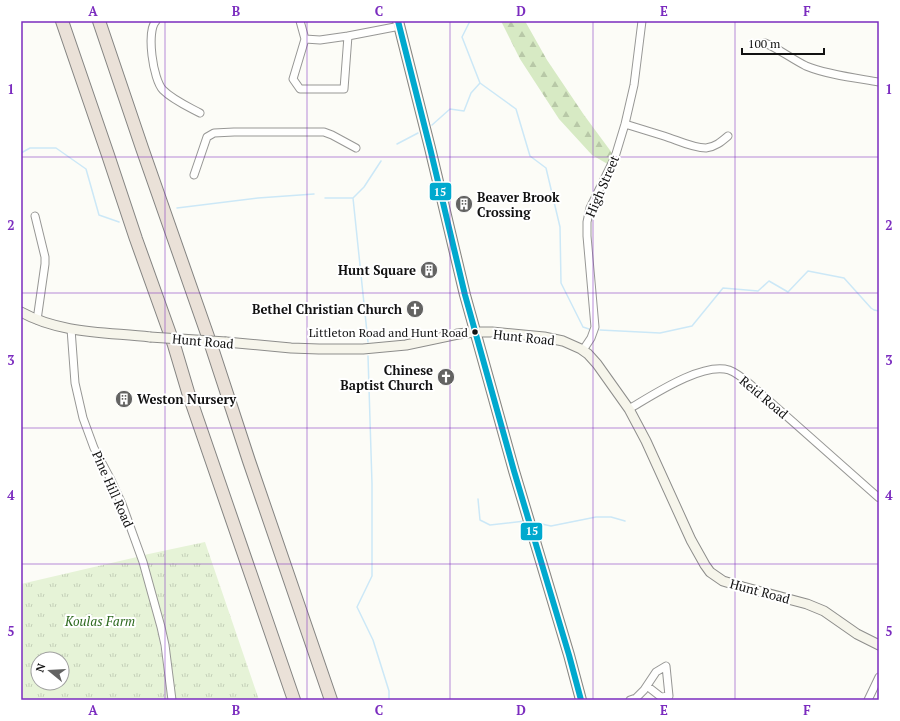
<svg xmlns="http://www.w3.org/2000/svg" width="900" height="721" viewBox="0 0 900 721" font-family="'PT Serif',serif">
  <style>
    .forest { fill: url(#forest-firs) }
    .park { fill: url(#park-tufts); fill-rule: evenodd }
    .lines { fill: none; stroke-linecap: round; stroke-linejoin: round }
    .stream { stroke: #cce8f7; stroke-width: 1.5 }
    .street-casing { stroke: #979795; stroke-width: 9 }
    .secondary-casing { stroke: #8d8d8b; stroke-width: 11 }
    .primary-casing { stroke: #848482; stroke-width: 12 }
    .highway-casing { stroke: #848482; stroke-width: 14 }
    .street { stroke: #fffffe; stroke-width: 7 }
    .secondary { stroke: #f6f5eb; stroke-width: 9 }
    .primary { stroke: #ede8db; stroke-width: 10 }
    .highway { stroke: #eae1d8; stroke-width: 12 }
    .secondary-bridge-casing { stroke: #8d8d8b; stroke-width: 11; stroke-linecap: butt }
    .secondary-bridge { stroke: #f6f5eb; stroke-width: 9 }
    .bus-1-casing { stroke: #fff; stroke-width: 9 }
    .bus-1 { stroke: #00a9ce; stroke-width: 6 }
    .grid { fill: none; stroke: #7b2cbf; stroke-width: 1; stroke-opacity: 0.55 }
    .bus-dot { fill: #111; stroke: #fff; stroke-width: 1.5 }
    .labels { text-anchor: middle; stroke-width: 4; stroke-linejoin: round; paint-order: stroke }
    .bus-label { font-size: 12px; fill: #111; stroke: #fff; text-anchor: end }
    .street-label { font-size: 13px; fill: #111; stroke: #fff }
    .poi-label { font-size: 13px; font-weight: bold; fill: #111; stroke: #fff; text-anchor: end }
    .park-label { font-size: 13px; font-style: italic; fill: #2e6a1f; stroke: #fff }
    .line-badge { stroke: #fff; stroke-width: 1.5 }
    .badge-label { font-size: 11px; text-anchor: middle; font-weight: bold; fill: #fff }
    .neatline { fill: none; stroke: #7b2cbf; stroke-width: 1.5 }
    .grid-label { font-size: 13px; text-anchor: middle; font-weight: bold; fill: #7b2cbf }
  </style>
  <defs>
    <pattern id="forest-firs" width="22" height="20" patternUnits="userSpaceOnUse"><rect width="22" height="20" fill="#d7eac4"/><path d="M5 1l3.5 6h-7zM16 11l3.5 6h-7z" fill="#b8c8a7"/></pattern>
    <pattern id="park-tufts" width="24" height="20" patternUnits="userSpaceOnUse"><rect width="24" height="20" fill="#e6f3d7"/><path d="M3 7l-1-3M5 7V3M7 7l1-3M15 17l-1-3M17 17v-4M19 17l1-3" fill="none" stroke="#c4cfb8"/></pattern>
  </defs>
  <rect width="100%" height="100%" fill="#fcfcf7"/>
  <path class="forest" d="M 501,21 L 525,21 L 547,60 L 584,115 L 615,157 L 611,166 L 592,155 L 559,119 L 520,59 Z"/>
  <path class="park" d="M 205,542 L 259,700 L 176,700 L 164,625 L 144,555 Z
    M 137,557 C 145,584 154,610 159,638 C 163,659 165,679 168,700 L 21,700 L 21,584 ZM 38,659 L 62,659 L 62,683 L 38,683 Z"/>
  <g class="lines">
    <path class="stream" d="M 470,21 L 462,37 L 480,83 L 516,109 L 530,156 L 546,168 L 560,227 L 561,283 L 583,327 L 589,329
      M 432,125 L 450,109 L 464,111 L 471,93 L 480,83
      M 397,144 L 418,133
      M 21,153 L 30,148 L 56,148 L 86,169 L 99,215 L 119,222
      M 325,198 L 353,198 L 364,187 L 381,161
      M 353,198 L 368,342
      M 177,208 L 258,198 L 314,194
      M 600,330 L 660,333 L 692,326 L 723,288 L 758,291 L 769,281 L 788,292 L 808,271 L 844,278 L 871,308 L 874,310 L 879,311
      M 368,356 L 372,484 L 372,576 L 357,607 L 373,640 L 389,691 L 389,700
      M 478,499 L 480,520 L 490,525 L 525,521
      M 537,523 L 551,526 L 596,517 L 611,517 L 625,521"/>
    <defs>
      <path id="street" d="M 156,21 C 146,31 153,80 163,90 C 173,100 187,106 200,113
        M 300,21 L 305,39
        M 348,36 L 320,40 L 305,39 L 293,79 L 300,89 L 344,89 L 348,36 L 400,26
        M 765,43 C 779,49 792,59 806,66 C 828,75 856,78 879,82
        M 625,124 C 638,128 651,132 664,136 C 677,140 692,148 706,148 C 715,147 721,142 728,136
        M 194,175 L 207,137 L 214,133 L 234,132 L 324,132 L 332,135 L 356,148
        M 35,216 L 45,257 L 45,264 L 37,320
        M 71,329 L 75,383 L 83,418 L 94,448 L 110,478 L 122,504 L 143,562 L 161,627 L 165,645 L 172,700
        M 583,350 L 591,338 L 595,327 L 587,236 L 587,222 L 590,208 L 615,157 L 625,124 L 634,85 L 642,21
        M 629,409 C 653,395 702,362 729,370 C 740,374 748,383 757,390 L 879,498
        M 630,700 L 636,698 L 644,690 L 656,672 L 666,666 L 669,696 L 661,697 L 647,686
        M 868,700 L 879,677"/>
      <path id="secondary" d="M 21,312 C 61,334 106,332 150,337
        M 226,342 L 291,348 L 319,349 L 363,349 L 406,345 L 458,334 L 475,332 L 492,332 L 544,337 L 563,341 L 581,349 L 588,354 L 597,364 L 629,409 L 646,441 L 691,540 L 705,565 L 710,572 L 723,581 L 743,587 L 807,604 L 824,611 L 857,634 L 879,645"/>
      <path id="primary" d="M 398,21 L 430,148 L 465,295 L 514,471 L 569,655 L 581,700"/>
      <path id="highway" d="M 62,21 L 108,155 L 136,239 L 174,345 L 188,392 L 294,700
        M 99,21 L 142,148 L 212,348 L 249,461 L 331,700"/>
    </defs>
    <use href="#street" class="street-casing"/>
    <use href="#secondary" class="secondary-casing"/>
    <use href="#primary" class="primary-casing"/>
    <use href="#highway" class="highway-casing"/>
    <use href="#street" class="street"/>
    <use href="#secondary" class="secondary"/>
    <use href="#primary" class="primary"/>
    <use href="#highway" class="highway"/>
    <defs>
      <path id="secondary-bridge" d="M 150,337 L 226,342"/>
    </defs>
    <use href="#secondary-bridge" class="secondary-bridge-casing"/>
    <use href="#secondary-bridge" class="secondary-bridge"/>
    <defs>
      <path id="bus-1" d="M 398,21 L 430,148 L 465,295 L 514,471 L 569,655 L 581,700"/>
    </defs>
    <use href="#bus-1" class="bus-1-casing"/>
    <use href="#bus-1" class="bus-1"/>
  </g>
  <path class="grid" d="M 165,21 L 165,700M 307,21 L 307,700M 450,21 L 450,700M 593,21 L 593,700M 735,21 L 735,700M 21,157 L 879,157M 21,293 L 879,293M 21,428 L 879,428M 21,564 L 879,564"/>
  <defs>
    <symbol id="building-disc" viewBox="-11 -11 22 22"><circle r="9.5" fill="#636362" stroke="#fff"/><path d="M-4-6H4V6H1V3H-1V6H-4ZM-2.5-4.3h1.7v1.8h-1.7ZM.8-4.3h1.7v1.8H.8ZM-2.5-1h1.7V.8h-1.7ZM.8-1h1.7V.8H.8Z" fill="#fff"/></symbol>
    <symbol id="church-disc" viewBox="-11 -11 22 22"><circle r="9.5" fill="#636362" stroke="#fff"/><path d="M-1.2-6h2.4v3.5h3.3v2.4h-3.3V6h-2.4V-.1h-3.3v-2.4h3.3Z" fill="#fff"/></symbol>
  </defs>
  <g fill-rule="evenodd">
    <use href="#building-disc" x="454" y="194" width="20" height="20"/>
    <use href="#building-disc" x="419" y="260" width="20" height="20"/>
    <use href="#church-disc" x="405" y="299" width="20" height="20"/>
    <use href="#church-disc" x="436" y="367" width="20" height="20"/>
    <use href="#building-disc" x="114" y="389" width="20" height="20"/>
  </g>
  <circle class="bus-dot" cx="475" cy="332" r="3.5"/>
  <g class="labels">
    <g class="bus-label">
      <text x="468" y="337">Littleton Road and Hunt Road</text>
    </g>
    <g class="street-label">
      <text transform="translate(602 186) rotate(-67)" y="5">High Street</text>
      <text transform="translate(524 337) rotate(6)" y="5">Hunt Road</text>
      <text transform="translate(203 341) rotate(5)" y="5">Hunt Road</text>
      <text transform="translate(764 397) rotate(40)" y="5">Reid Road</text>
      <text transform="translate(113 489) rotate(66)" y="5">Pine Hill Road</text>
      <text transform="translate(760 591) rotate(15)" y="5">Hunt Road</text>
    </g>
    <g class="poi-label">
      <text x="477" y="202" text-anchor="start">Beaver Brook<tspan x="477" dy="15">Crossing</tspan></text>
      <text x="416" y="275">Hunt Square</text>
      <text x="402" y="314">Bethel Christian Church</text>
      <text x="433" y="375">Chinese<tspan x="433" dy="15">Baptist Church</tspan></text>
      <text x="137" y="404" text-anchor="start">Weston Nursery</text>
    </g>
    <g class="park-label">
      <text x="100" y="626">Koulas Farm</text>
    </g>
  </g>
  <g class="line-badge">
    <rect x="429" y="182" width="23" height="19" rx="4" fill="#00a9ce"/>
    <rect x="520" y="522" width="23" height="19" rx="4" fill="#00a9ce"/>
  </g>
  <g class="badge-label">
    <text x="440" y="196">15</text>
    <text x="532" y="535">15</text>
  </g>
  <rect width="900" height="721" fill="none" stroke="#ffffff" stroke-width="44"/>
  <g transform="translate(50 671) rotate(288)"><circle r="19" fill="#ffffff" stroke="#a0a0a0"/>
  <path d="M0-3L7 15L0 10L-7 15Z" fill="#636362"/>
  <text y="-6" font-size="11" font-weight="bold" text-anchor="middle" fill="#111111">N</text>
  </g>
  <path d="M742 48v6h82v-6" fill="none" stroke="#111111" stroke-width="2"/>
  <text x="748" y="48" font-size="12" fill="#111111" stroke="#ffffff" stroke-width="3" paint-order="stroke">100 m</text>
  <rect x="22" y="22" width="856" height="677" class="neatline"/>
  <g class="grid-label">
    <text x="93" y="16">A</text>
    <text x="236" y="16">B</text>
    <text x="379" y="16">C</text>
    <text x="521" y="16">D</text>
    <text x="664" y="16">E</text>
    <text x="807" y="16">F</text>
    <text x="11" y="94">1</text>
    <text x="889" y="94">1</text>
    <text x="11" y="230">2</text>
    <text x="889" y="230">2</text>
    <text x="11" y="365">3</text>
    <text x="889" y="365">3</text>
    <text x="11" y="500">4</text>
    <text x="889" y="500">4</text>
    <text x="11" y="636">5</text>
    <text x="889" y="636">5</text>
    <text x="93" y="715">A</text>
    <text x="236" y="715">B</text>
    <text x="379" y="715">C</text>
    <text x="521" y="715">D</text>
    <text x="664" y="715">E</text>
    <text x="807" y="715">F</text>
  </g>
</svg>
